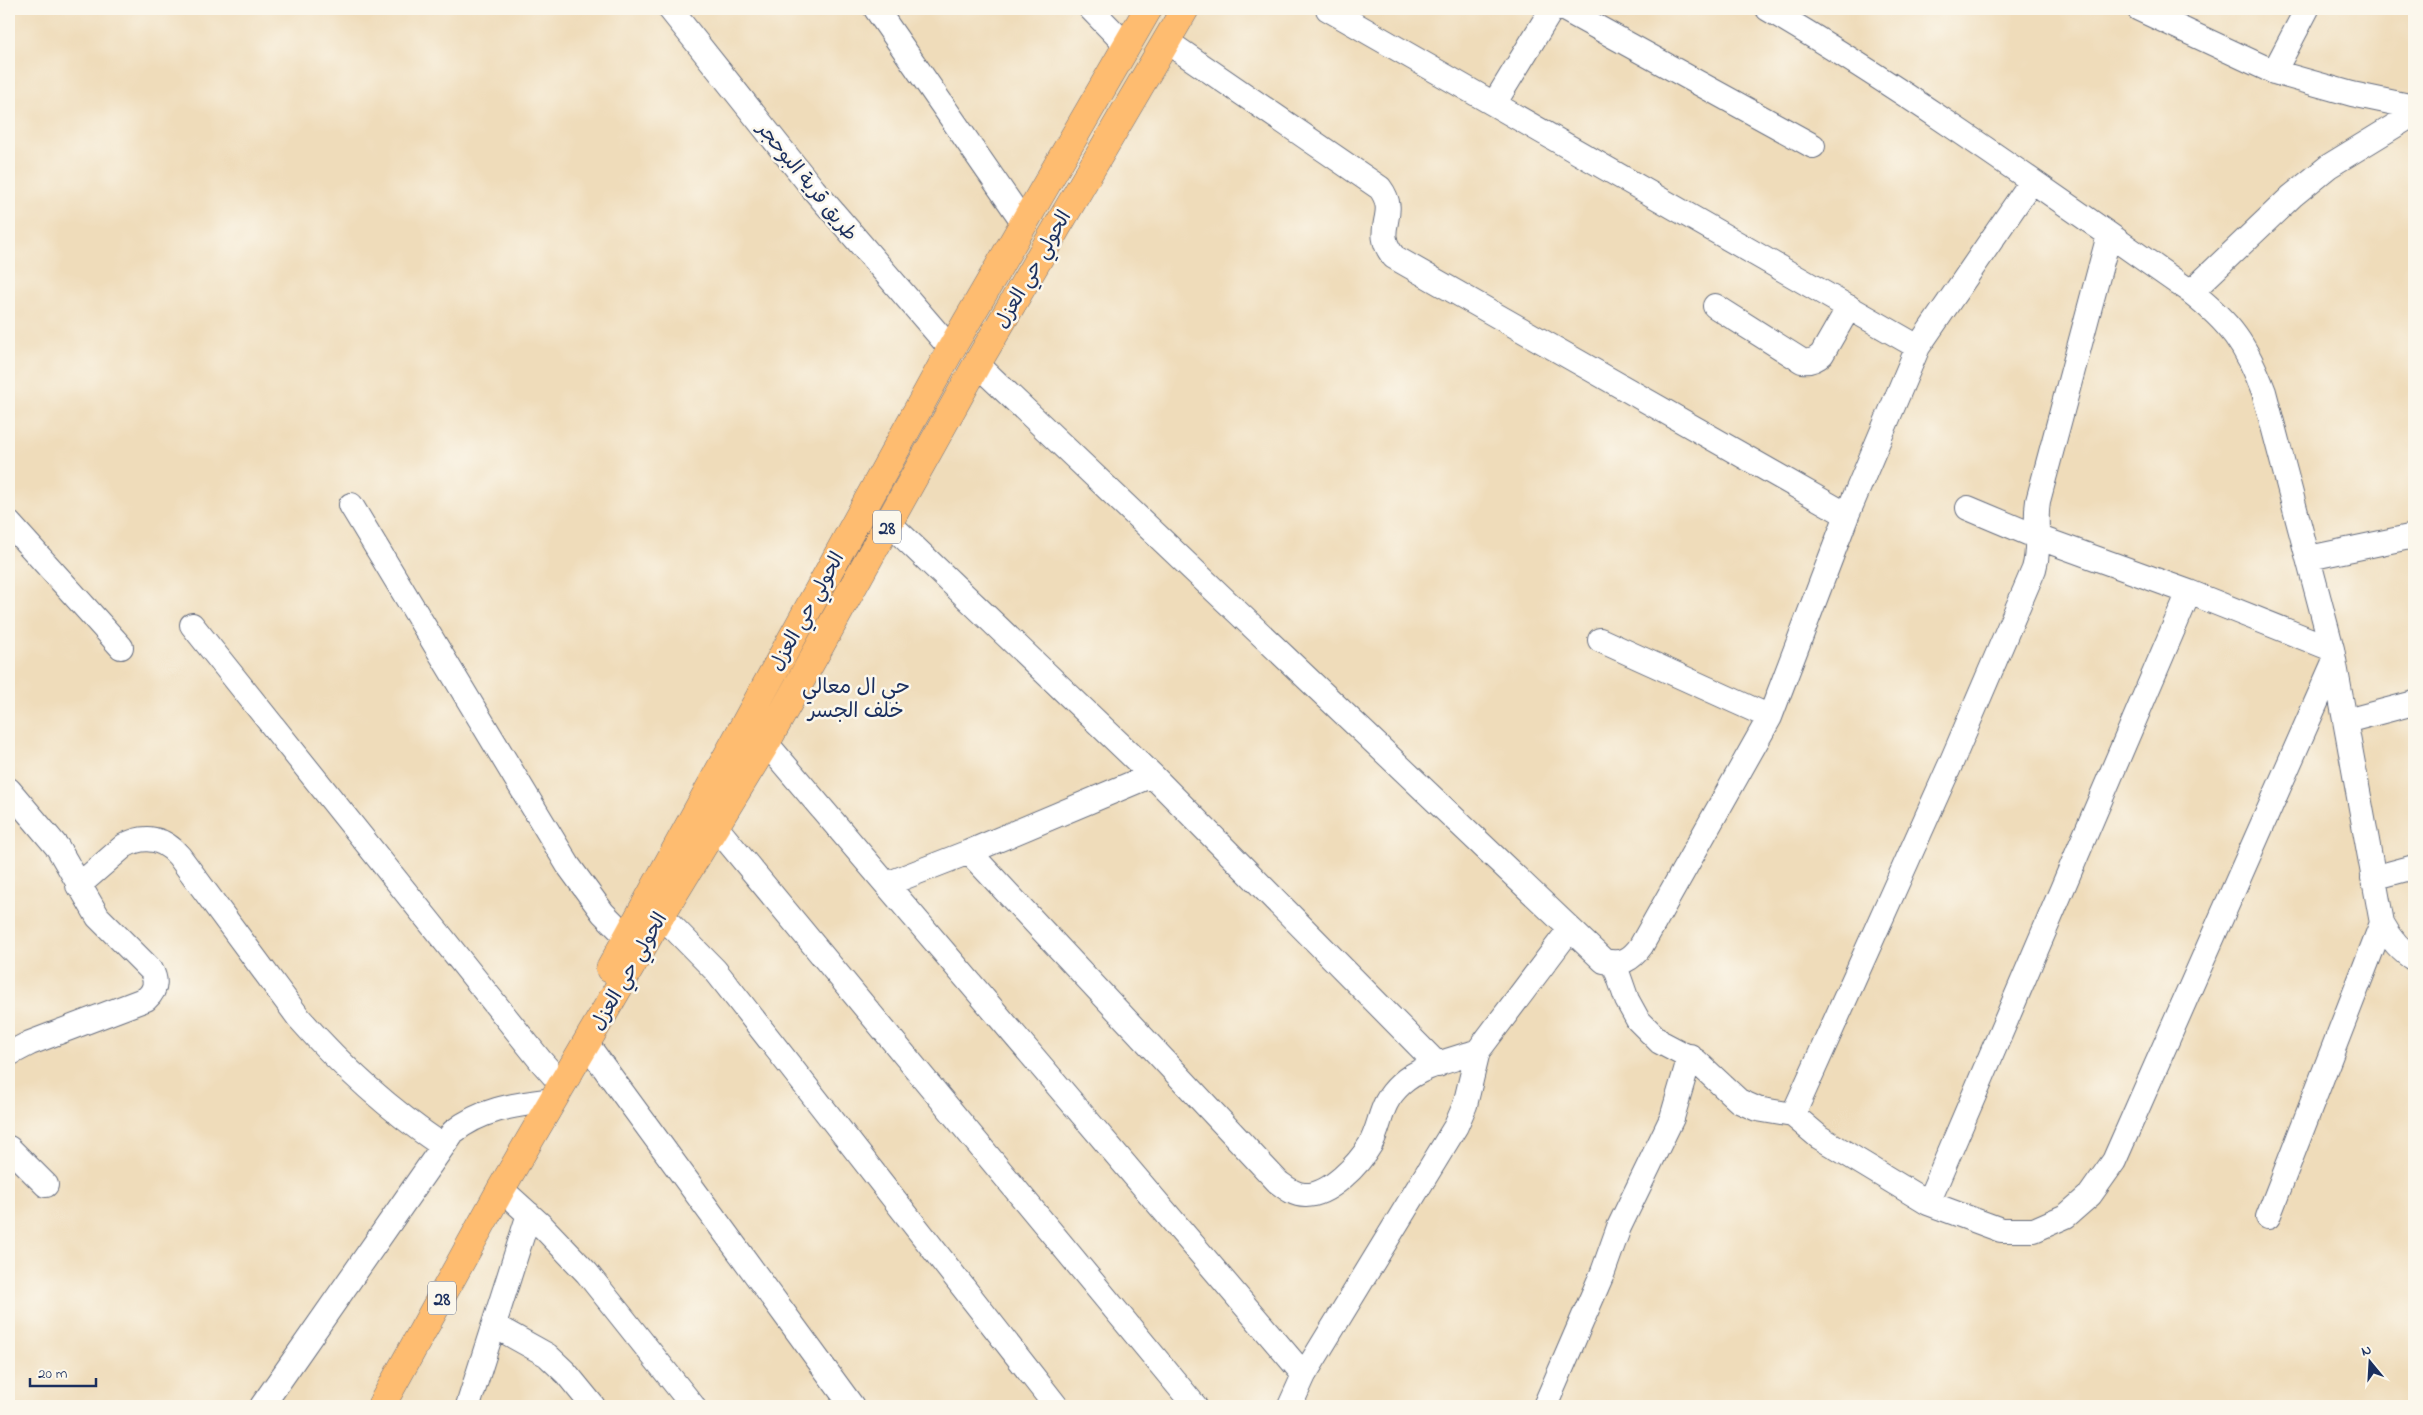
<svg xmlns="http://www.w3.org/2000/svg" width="2423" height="1415" viewBox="0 0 2423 1415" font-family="'Indie Flower','Playpen Sans Arabic',sans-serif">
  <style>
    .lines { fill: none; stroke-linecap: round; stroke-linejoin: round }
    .minor-casing { stroke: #656c7e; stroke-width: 26 }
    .highway-casing { stroke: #656c7e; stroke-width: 29 }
    .minor { stroke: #fff; stroke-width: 24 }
    .highway { stroke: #febc70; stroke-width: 28 }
    .labels { text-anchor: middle; stroke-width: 5; stroke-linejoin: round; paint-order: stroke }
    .shield { fill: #fbf7ec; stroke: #5e6b89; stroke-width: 1 }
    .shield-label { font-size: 19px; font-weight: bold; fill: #1b2f5e }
    .street-label { font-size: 20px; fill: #1b2f5e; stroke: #fbf7ec }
    .neighbourhood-label { font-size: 21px; fill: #1b2f5e; stroke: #fbf7ec }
  </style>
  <rect width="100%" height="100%" fill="#fbf7ec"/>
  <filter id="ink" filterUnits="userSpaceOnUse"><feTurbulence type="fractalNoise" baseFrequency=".02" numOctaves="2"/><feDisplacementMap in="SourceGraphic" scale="10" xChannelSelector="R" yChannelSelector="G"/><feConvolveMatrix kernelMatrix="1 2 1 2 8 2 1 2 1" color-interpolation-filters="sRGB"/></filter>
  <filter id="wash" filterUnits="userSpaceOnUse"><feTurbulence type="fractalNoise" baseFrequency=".0096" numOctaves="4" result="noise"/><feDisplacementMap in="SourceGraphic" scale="20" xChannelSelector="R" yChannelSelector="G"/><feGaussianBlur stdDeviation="1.12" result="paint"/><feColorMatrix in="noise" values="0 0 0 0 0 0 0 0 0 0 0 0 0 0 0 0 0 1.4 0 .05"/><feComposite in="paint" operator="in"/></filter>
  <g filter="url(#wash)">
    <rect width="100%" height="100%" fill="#efdcba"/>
  </g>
  <g filter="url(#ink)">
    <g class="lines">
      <defs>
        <path id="minor" d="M 670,9 L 814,190 L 951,349
          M 876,9 L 1024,223
          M 1091,9 L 1126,45
          M 1328,9 L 1918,347
          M 1564,9 L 1813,146
          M 1768,9 C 1914,95 2052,195 2191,292 C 2230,323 2246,344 2264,392 L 2332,649 L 2382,923 C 2390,938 2399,950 2414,959
          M 2139,9 L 2274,72 L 2352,94 L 2414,107
          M 1166,41 L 1380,188 C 1401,216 1370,228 1394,257 L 1847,515
          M 2274,72 L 2307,9
          M 1494,104 L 1552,9
          M 2191,292 L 2292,196 L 2329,166 L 2414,114
          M 1715,306 L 1802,361 C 1811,362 1816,360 1822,354 L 1849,307
          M 977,364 L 1604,961 C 1622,965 1631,960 1641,946 L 1770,717 L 1847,515 L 1918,347 L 2032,181
          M 351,505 L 568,865 L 603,913 L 626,936
          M 1968,508 L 2037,537 L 2189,592 L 2332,649
          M 9,523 L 121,647
          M 889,523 L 1152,775 L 1438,1065
          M 2309,558 L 2414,536
          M 192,625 L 540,1060 L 562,1085
          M 1600,640 L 1770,717
          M 2346,721 L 2414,703
          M 766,743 L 1304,1375
          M 9,790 L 58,848 L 98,917 L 151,970 C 157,981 156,990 146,999 L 30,1043 L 9,1054
          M 716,827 L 1195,1406
          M 969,852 L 1278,1182 C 1286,1188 1294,1195 1305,1195 C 1329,1196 1359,1164 1370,1145 C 1383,1121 1378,1105 1401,1084 C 1420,1066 1453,1060 1478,1051
          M 2373,878 L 2414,867
          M 887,884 L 969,852 L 1152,775
          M 78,886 L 124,846 C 145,834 164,838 179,856 L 299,1018 C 342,1067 388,1109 443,1146
          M 661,915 L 715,970 L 1056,1406
          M 1614,963 L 1627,1000 L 1638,1020 L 1660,1042 L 1696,1061 L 1739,1101 L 1757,1109 L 1793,1115 L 1819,1137 L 1928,1203 L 2001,1230 L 2034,1230 L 2066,1216 L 2090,1195 L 2114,1161 L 2334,662
          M 586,1043 L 852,1406
          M 1793,1115 L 1951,763 L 2034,569 C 2041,545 2034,525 2038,501 L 2109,235
          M 9,1148 L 46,1185
          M 501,1189 L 544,1228 L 587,1273 L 693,1406
          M 1928,1203 L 2189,592
          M 2268,1217 L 2382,923
          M 495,1326 L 547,1355 L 566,1373 L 593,1406
          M 262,1406 L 453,1132 C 483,1108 516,1105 553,1100
          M 468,1406 L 529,1214
          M 1290,1406 L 1304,1375 L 1456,1126 L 1465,1105 L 1478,1051 L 1570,929
          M 1545,1406 L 1603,1272 L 1619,1227 L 1672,1118 L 1690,1056"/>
        <path id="highway" d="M 610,969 L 951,349 L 1148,9
          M 381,1406 L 501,1189 L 661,915 L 766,743 L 977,364 L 1185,9"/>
      </defs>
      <use href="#minor" class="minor-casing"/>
      <use href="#highway" class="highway-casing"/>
      <use href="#minor" class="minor"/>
      <use href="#highway" class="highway"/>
    </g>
  </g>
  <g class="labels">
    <g class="shield">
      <rect x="873" y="510.5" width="28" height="33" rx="4"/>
      <rect x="428" y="1281.5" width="28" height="33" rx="4"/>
    </g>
    <g class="shield-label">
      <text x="887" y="534">28</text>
      <text x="442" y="1305">28</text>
    </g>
    <g class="street-label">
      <text transform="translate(808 181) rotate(51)" y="7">طريق قرية البوحجر</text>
      <text transform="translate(1032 269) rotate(-60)" y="7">الحولي حي العزل</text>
      <text transform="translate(806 611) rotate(-61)" y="7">الحولي حي العزل</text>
      <text transform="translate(628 971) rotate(-60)" y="7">الحولي حي العزل</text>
    </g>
    <g class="neighbourhood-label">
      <text x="856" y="693">حي ال معالي<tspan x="856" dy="24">خلف الجسر</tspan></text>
    </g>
  </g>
  <rect width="2423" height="1415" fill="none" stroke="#fbf7ec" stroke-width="30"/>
  <g transform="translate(2370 1362) rotate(342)" stroke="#fbf7ec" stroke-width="4" paint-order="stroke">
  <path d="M0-4L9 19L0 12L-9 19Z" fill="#1b2f5e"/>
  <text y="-8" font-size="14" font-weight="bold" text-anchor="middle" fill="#1b2f5e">N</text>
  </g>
  <path d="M30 1378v8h66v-8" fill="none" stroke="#1b2f5e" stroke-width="2.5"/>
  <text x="38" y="1378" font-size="15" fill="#1b2f5e" stroke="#fbf7ec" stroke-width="4" paint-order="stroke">20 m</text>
</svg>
